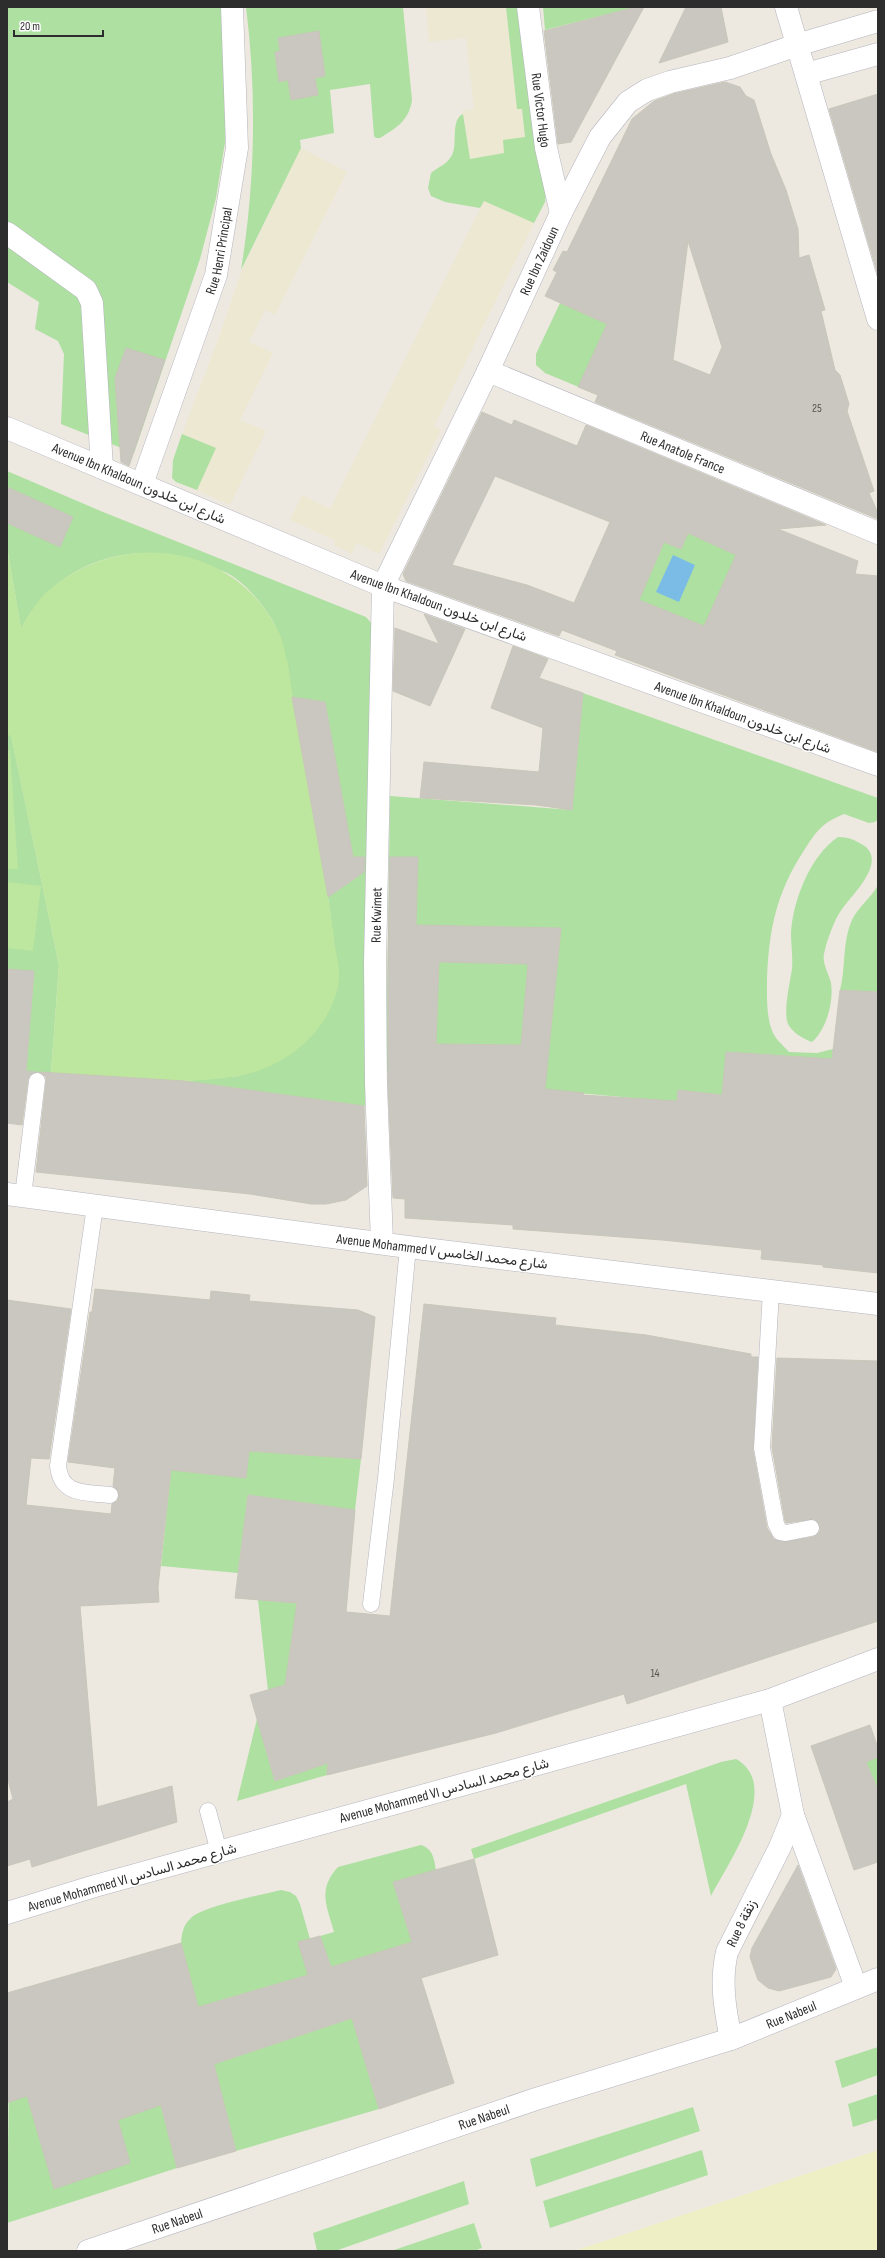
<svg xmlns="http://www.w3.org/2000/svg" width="885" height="2258" viewBox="0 0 885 2258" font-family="'Sofia Sans Condensed',Vazirmatn,sans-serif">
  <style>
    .education { fill: #ede8d1 }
    .green { fill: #aee0a1 }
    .sand { fill: #efefc6 }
    .pitch { fill: #bde69e }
    .water { fill: #7bbce7 }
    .building { fill: #c9c7bf; stroke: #c9c6ba; fill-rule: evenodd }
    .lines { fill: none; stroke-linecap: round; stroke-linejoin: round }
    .lane-casing { stroke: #b4b4bf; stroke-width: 17 }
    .street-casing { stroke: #b4b4bf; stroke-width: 23 }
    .secondary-casing { stroke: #b4b4bf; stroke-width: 23 }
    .lane { stroke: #fff; stroke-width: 16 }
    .street { stroke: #fff; stroke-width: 22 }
    .secondary { stroke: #fff; stroke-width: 22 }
    .labels { text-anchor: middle; stroke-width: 3; stroke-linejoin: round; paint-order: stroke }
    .number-label { font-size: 12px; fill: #545452 }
    .street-label { font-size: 14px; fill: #2d2d2d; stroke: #fff }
  </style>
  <rect width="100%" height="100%" fill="#ede9e0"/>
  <path class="education" d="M 426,7 L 506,7 L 517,109 L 522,108 L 525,137 L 505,153 L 470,159 L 462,111 L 474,109 L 466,38 L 429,42 Z
    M 301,148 L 347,172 L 275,315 L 265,310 L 249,342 L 273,353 L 240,420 L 266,431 L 230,505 L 197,490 L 216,448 L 182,434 L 218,340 L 242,270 Z
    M 484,201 L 534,223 L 434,426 L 441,430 L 379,554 L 357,543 L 352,554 L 334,545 L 335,540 L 290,520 L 302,495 L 330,509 Z"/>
  <path class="green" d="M 7,7 L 223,7 L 226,136 L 216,198 L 200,259 L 134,453 L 61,424 L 64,354 L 58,341 L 35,329 L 39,302 L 7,282 Z
    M 246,7 L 403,7 L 412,100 C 409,121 396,128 380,138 L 376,138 L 374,136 L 370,84 L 330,90 L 334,133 L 300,140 L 301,148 L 241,270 C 255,184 257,94 246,7 Z
    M 506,7 L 520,7 L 546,192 L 545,202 L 534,223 L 484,201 L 480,208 L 445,202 L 431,196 L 428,188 L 431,173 C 439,166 447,165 452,155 C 458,144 450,120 463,114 L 470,159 L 504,153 L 503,140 L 525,137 L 522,109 L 517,109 Z
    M 543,7 L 636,7 L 545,30 Z
    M 560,303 L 626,331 L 598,395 L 545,373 L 536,365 L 536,354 Z
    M 182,434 L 216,448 L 197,490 L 176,482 L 172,478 L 173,460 Z
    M 7,471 L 103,512 L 366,617 L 372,624 L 365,1106 L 184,1081 L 239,1076 L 339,980 L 328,897 L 356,878 L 325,702 L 292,697 C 289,676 283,636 271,618 C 262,604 249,588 235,578 C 228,572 216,569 207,565 C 137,536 56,560 21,629 L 7,547 Z
    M 688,533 L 752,562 L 704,626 L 639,600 L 664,542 L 681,549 Z
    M 583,693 L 878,798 L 878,819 L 875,822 L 869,823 L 844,814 C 821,823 816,832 803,852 C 776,894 769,930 767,979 C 767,997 766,1017 773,1033 C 777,1041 784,1046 789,1052 L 817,1053 L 833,1049 L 832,1059 L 726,1052 L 722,1095 L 679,1090 L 677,1102 L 545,1090 L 386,1071 L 390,796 L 572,810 Z
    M 7,735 L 11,735 L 59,965 L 51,1073 L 26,1072 L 34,972 L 7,969 Z
    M 838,837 C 850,837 857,841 866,847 C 885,864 852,895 842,909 C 834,920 827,940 824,954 C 822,963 829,974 831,983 C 834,1002 826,1030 812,1042 C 803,1039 792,1032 788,1024 C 783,1012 790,982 792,969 C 793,957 791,945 791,933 C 793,900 810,856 838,837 Z
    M 878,885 L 878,992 L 840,990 C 846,968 842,942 852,920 C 858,907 871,898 878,885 Z
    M 249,1451 L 361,1459 L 355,1510 L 248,1495 L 238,1573 L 161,1566 L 171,1470 L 246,1478 Z
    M 263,1569 L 300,1573 L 296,1603 L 306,1605 L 302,1635 L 292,1635 L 289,1657 L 299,1657 L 339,1668 L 327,1775 L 237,1801 L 257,1719 L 275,1781 L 322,1765 L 298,1681 L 268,1691 L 258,1600 Z
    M 878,1757 L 878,1790 L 866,1762 Z
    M 736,1759 C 783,1785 728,1864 711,1896 L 686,1784 L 474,1859 L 471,1849 L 721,1762 Z
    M 421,1845 C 433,1849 434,1858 436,1870 L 393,1882 L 412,1942 L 331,1967 L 320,1936 L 334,1932 C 327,1906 317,1890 338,1867 Z
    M 281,1890 L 290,1892 L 296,1896 L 300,1904 L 310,1939 L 308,1975 L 198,2007 L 181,1943 C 182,1933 183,1925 191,1918 C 203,1906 262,1895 281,1890 Z
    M 352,2018 L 379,2109 L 236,2151 L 214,2064 Z
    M 878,2047 L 878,2075 L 842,2088 L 835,2061 Z
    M 154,2078 L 177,2168 L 7,2223 L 9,2083 Z
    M 878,2094 L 878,2119 L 853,2127 L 848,2104 Z
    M 693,2107 L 700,2131 L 536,2187 L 530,2159 Z
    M 702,2150 L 708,2175 L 550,2228 L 543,2201 Z
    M 464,2181 L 469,2204 L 335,2251 L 317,2251 L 313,2233 Z
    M 474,2223 L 482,2248 L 474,2251 L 391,2251 Z"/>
  <path class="sand" d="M 878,2150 L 878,2251 L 574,2251 Z"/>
  <path class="pitch" d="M 7,547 L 21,628 C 30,613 39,597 54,586 C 129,528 239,546 280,635 C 284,644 285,655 288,664 C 298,736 312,807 325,879 C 329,901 332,924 335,947 C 337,957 340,969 339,980 C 332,1030 286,1068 238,1076 C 177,1087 112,1077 51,1073 L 59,965 L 11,736 L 7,735 Z
    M 7,750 L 10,750 L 18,869 L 7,869 Z
    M 7,882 L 41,886 L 33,951 L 7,948 Z"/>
  <path class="water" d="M 673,555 L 695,565 L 679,602 L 656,592 Z"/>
  <path class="building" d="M 636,7 L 644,7 L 571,142 L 558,144 L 544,31 Z
    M 686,7 L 721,7 L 728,42 L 659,63 Z
    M 319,31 L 325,76 L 315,78 L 318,95 L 291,100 L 288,80 L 279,82 L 275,52 L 280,51 L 278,38 Z
    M 725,82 L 740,87 L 746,96 L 754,100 L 771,154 L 786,190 L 798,229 L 799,258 L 809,255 L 825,310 L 821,311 L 835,370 L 840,375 L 849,404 L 847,411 L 874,491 L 869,493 L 878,513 L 878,519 L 595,402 L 598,395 L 578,387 L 607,324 L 545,296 L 557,272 L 553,270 L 563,251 L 567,252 L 632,119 L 654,101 L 673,94 ZM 688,241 L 722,347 L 710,375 L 673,360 Z
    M 878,94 L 878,275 L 829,109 Z
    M 126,348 L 165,360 L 129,466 L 121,462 L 115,378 Z
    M 482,412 L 512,425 L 514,420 L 577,446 L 586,425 L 826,525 L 778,529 L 858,561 L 855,574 L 878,576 L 878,752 L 615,655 L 617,651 L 562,630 L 559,636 L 406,581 L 403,574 ZM 495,476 L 610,522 L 574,603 L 527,585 L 452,565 ZM 688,533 L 736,555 L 704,626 L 639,600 L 664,542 L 681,549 Z
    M 7,487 L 73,517 L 60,547 L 7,523 Z
    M 424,614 L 465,629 L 430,706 L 393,691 L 395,628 L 439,644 Z
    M 513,646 L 548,659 L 539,678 L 583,693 L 572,810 L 536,805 L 420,798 L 424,762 L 539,772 L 543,728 L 491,708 Z
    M 292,697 L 325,702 L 353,857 L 365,857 L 364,872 L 328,897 Z
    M 390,857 L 418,857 L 416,925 L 561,928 L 545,1089 L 584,1093 L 583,1095 L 677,1101 L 678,1090 L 722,1095 L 726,1052 L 832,1059 L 840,990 L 878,992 L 878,1273 L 823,1267 L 823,1265 L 761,1259 L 762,1250 L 662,1240 L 513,1229 L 513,1225 L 405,1218 L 405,1199 L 393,1198 L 388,1084 L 388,967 ZM 439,962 L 528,964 L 521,1045 L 436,1044 Z
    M 7,969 L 34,971 L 26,1071 L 37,1072 L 30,1075 L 28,1079 L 22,1125 L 7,1123 Z
    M 39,1072 L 184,1081 L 364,1106 L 367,1186 L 346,1200 L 326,1204 L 311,1204 L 250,1194 L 36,1172 L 46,1082 L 46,1077 Z
    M 95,1289 L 210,1300 L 211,1291 L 250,1295 L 249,1301 L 358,1310 L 375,1317 L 361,1459 L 249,1451 L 246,1478 L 171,1470 L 158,1587 L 159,1602 L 80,1606 L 97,1807 L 172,1786 L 177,1822 L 32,1867 L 30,1859 L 7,1866 L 7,1802 L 13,1799 L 7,1776 L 7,1300 L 71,1309 L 49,1459 L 31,1458 L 26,1505 L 111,1514 L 112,1504 L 117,1501 L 119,1496 L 118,1491 L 113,1486 L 115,1468 L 68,1462 L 90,1312 L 92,1312 Z
    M 424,1304 L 556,1318 L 555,1325 L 646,1335 L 751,1354 L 751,1357 L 758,1357 L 753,1450 L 767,1528 L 774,1539 L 784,1542 L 813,1537 L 820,1531 L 820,1527 L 814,1519 L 786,1523 L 785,1521 L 772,1447 L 777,1358 L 878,1361 L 878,1621 L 627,1704 L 624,1694 L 496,1733 L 327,1775 L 328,1763 L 275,1781 L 250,1695 L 285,1685 L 297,1603 L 235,1598 L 248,1495 L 355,1510 L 346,1612 L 390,1616 Z
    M 870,1725 L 878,1748 L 878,1757 L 866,1762 L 878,1790 L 878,1862 L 854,1870 L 811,1746 Z
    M 474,1859 L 498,1955 L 421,1978 L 454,2083 L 379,2109 L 352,2018 L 214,2064 L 236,2151 L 177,2168 L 161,2105 L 118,2120 L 130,2163 L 54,2189 L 27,2096 L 7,2103 L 7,1993 L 181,1943 L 198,2007 L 308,1975 L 298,1942 L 320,1936 L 331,1967 L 412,1942 L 393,1882 Z
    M 798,1865 L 836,1969 L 831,1977 L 779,1991 L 768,1988 L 758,1980 L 750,1957 L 752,1948 Z"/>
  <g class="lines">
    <defs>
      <path id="lane" d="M 23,1196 L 37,1081
        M 95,1206 L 58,1466 C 61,1496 86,1492 110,1495
        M 771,1291 L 762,1448 L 776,1524 L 780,1532 L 786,1533 L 811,1528
        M 371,1604 L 386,1478 L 408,1247
        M 208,1811 L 219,1852"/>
      <g id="street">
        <path id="s1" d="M 528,7 L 546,148 L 561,213"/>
        <path d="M 786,7 L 878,319"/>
        <path d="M 806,74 L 878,54"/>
        <path d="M 7,233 L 86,290 L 92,303 L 102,468"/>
        <path id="s2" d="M 488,371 L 878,533"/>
        <path d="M 7,428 L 383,586 L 878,765"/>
        <path id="s3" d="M 142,484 L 216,275 L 237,148 L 232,7"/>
        <path id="s4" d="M 382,1243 L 376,1084 L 375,962 L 383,586 L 488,371 L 561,213 L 600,137 L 628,102 L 647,90 L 670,82 L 730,68 L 797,45 L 878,21"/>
        <path d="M 770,1700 L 793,1815 L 856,1987"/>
        <path d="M 7,1913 L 95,1886 L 770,1700 L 878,1659"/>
        <path d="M 731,2039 C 725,2010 720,1981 727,1952 L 780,1847 L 793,1815"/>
        <path id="s5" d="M 88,2251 L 536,2099 L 731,2039 L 878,1979"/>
      </g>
      <path id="secondary" d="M 7,1194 L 408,1247 L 878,1304"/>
    </defs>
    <use href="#lane" class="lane-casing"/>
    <use href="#street" class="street-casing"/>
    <use href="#secondary" class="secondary-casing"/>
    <use href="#lane" class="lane"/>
    <use href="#street" class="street"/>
    <use href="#secondary" class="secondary"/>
  </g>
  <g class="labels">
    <g class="number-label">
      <text x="817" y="412">25</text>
      <text x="655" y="1677">14</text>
    </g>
    <g class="street-label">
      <text dy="5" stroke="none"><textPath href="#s1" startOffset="104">Rue Victor Hugo</textPath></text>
      <text dy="5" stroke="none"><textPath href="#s3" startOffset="246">Rue Henri Principal</textPath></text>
      <text dy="5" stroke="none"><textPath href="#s4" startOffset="1018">Rue Ibn Zaidoun</textPath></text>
      <text dy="5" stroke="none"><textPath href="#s2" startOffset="211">Rue Anatole France</textPath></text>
      <text transform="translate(139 483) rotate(23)" y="5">Avenue Ibn Khaldoun شارع ابن خلدون</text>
      <text transform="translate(439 605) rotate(20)" y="5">Avenue Ibn Khaldoun شارع ابن خلدون</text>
      <text transform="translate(743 717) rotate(20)" y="5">Avenue Ibn Khaldoun شارع ابن خلدون</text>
      <text dy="5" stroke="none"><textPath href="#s4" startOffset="328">Rue Kwimet</textPath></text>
      <text transform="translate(442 1251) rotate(7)" y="5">Avenue Mohammed V شارع محمد الخامس</text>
      <text transform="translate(444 1790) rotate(-15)" y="5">Avenue Mohammed VI شارع محمد السادس</text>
      <text transform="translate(132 1877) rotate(-16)" y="5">Avenue Mohammed VI شارع محمد السادس</text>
      <text transform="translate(741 1923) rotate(-64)" y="5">Rue 8 زنقة</text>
      <text dy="5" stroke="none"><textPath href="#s5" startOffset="742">Rue Nabeul</textPath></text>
      <text dy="5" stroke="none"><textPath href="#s5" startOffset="418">Rue Nabeul</textPath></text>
      <text dy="5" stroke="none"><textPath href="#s5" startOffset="94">Rue Nabeul</textPath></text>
    </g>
  </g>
  <rect width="885" height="2258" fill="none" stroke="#2d2d2d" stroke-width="16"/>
  <path d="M14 30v6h89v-6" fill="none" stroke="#2d2d2d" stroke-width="2"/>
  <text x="20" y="30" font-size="12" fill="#2d2d2d" stroke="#ffffff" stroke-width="3" paint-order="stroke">20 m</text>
</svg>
